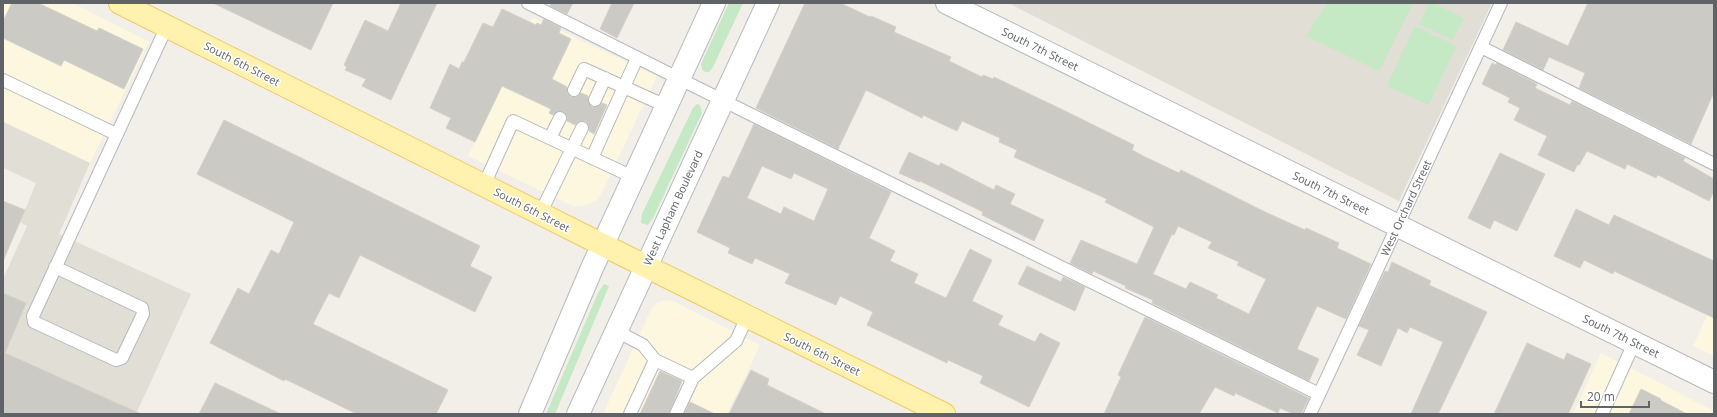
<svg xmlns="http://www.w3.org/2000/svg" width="1717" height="417" viewBox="0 0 1717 417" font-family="'Open Sans',sans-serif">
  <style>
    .commercial { fill: #fef7e0 }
    .education { fill: #e1ded6 }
    .green { fill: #c5e8c5 }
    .building { fill: #cccac5; stroke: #d6d1c6; fill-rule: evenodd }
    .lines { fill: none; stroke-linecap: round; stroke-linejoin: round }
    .lane-casing { stroke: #b5b8bc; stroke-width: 14 }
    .street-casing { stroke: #b5b8bc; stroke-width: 24 }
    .secondary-casing { stroke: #b6babf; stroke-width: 24 }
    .primary-casing { stroke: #f2c960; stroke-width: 24 }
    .lane { stroke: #fff; stroke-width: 12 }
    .street { stroke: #fff; stroke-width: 22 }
    .secondary { stroke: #fff; stroke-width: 22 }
    .primary { stroke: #fff2af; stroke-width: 22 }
    .labels { text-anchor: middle; stroke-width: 3; stroke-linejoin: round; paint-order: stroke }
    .street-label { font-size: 11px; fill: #5f6368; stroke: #fff }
  </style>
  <rect width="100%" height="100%" fill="#f1efe8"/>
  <path class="commercial" d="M 3,3 L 73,3 L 149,42 L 90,163 L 3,121 Z
    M 533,18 L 657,76 L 603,190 L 597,200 L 583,206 L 573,206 L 468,156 Z
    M 665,300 L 673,301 L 760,345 L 727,414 L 603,414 L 652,308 L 657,303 Z
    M 1714,301 L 1714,356 L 1693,346 Z
    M 1601,353 L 1714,411 L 1714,414 L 1573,414 Z"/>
  <path class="education" d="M 1008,3 L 1492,3 L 1399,201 Z
    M 3,122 L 90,163 L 59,234 L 191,294 L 136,414 L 3,414 L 3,279 L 27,226 L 20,222 L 36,183 L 3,168 Z"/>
  <path class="green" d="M 729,3 L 743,3 L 713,67 L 709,72 L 705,72 L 702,69 L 701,64 Z
    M 1329,3 L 1413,3 L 1379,71 L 1306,36 L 1318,16 Z
    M 1429,3 L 1433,3 L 1464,18 L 1453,40 L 1419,24 Z
    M 1415,26 L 1456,46 L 1429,105 L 1387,86 Z
    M 697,104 L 700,105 L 702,113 L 654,216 L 648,225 L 641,223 L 642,214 L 693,108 Z
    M 604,284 L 609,286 L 555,414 L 546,414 L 598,293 Z"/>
  <path class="building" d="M 12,3 L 38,3 L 97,31 L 99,28 L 143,49 L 124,89 L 64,60 L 61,66 L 3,38 L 3,21 Z
    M 213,3 L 333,3 L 311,50 Z
    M 401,3 L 437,3 L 391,100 L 362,86 L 366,79 L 345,70 L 347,67 L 344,65 L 365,20 L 388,31 Z
    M 551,3 L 573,3 L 567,14 L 550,6 Z
    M 612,3 L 634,3 L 617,38 L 600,29 Z
    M 805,3 L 840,3 L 870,17 L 871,16 L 896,27 L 894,32 L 951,57 L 949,61 L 982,77 L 983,75 L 993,79 L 994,77 L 1063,110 L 1134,145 L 1132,150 L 1145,157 L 1179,173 L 1181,170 L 1263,211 L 1305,230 L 1306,228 L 1339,243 L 1337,248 L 1371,264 L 1346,319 L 1317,306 L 1297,349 L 1319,359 L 1309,381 L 1152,303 L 1153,300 L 1125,288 L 1126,286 L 1093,271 L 1092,274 L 1070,263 L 1081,240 L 1137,264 L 1154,227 L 1105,202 L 1107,199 L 1014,157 L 1017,150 L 999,142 L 1000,138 L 962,121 L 957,131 L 923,115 L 922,118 L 866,90 L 838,149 L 756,108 ZM 1178,226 L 1212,242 L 1208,248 L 1239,262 L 1237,265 L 1266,279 L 1249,314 L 1216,298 L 1218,295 L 1190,282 L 1186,289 L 1153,274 L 1172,234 L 1174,235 Z
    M 1588,3 L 1714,3 L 1714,92 L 1691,144 L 1579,88 L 1585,73 L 1549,57 L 1543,70 L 1503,50 L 1516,22 L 1568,46 Z
    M 502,9 L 536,25 L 537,23 L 541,25 L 544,19 L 561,28 L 559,33 L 571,39 L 552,79 L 567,87 L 568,94 L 571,97 L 578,96 L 581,93 L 588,96 L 588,101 L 592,107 L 596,107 L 602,103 L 607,105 L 594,134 L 589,131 L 589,127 L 586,121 L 578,122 L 575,125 L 567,121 L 567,117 L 564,112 L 559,111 L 553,115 L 549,113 L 551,109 L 502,86 L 475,142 L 446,128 L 451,118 L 430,108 L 450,64 L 459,69 L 462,62 L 464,62 L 483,23 L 493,27 Z
    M 1492,63 L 1496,65 L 1497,63 L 1537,84 L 1535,88 L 1570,105 L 1572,101 L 1685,158 L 1683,161 L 1714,179 L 1714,191 L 1709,201 L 1658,175 L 1656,178 L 1627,164 L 1625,169 L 1587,151 L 1579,165 L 1577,165 L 1574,172 L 1538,155 L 1547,136 L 1514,120 L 1520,108 L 1508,102 L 1510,98 L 1482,84 Z
    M 224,120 L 480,246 L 470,266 L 492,277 L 475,312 L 360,255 L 339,298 L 329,293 L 313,324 L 448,390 L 436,414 L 357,414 L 285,379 L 284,381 L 210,343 L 238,288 L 249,294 L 271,250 L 279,254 L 294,222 L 197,174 Z
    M 754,124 L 891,192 L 869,238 L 895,251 L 890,261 L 918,274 L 914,283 L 946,298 L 970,249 L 992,260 L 972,301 L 1003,316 L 998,325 L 1035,342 L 1040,333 L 1060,343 L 1029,407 L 980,383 L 983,376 L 948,360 L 947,363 L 867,325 L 873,312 L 840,296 L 836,305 L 806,292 L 785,283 L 790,274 L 755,258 L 752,264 L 728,253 L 730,248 L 697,232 L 723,176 L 729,178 ZM 762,166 L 791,179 L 794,173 L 828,189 L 814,221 L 784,207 L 781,214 L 747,198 Z
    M 909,152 L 939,166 L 941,163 L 994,190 L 996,185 L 1015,194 L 1010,204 L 1044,220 L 1034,241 L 982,215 L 983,212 L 920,181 L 919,182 L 899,173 Z
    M 1500,153 L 1545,174 L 1517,231 L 1494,220 L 1490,229 L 1468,218 Z
    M 3,201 L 25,210 L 3,261 Z
    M 1576,209 L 1609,225 L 1614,215 L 1714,261 L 1714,318 L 1614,271 L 1613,274 L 1584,260 L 1580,268 L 1554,256 Z
    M 1392,262 L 1431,281 L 1429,285 L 1487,312 L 1438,414 L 1411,414 L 1443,342 L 1410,327 L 1407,333 L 1398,328 L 1381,366 L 1357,355 L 1369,330 L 1359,326 L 1385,271 L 1388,272 Z
    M 1027,266 L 1061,282 L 1063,277 L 1085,287 L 1075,311 L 1018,284 Z
    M 3,293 L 26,303 L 5,353 L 141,414 L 3,414 Z
    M 1145,317 L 1309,398 L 1301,414 L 1294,414 L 1280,408 L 1278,413 L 1235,393 L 1234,396 L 1215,387 L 1199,414 L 1104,414 L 1121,377 L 1118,375 Z
    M 1527,343 L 1564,360 L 1567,353 L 1591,364 L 1568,414 L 1494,414 Z
    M 751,370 L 769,379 L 767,385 L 826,414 L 729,414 Z
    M 660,371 L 682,381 L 669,414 L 640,414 Z
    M 215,383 L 281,414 L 199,414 Z
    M 1641,389 L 1661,399 L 1660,400 L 1687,414 L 1629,414 Z
    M 690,402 L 715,414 L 684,414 Z"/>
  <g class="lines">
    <defs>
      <path id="lane" d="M 528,3 L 746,112 L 1319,394
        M 1481,47 L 1714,164
        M 3,80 L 116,134
        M 574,90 L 584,69 L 666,106
        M 595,100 L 605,78
        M 550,138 L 560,118
        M 592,158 L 637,58
        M 484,185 L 513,121 L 633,177
        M 540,214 L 582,128
        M 55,267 L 142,308 L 143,314 L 122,358 L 116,360 L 34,322 L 33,316 C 77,219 123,123 167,26
        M 616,331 L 643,345 L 655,360 L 693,378
        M 630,414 L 655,360
        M 676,414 L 693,378 L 736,341 L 747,317
        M 1310,414 L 1501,3
        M 1602,414 L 1634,343"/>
      <path id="street" d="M 947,3 L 1714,382"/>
      <path id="secondary" d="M 530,414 L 592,268 L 714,3
        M 578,414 L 768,3"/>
      <path id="primary" d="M 120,3 L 603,245 L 944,414"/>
    </defs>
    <use href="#lane" class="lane-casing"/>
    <use href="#street" class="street-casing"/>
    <use href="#secondary" class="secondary-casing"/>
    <use href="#primary" class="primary-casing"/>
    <use href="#lane" class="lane"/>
    <use href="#street" class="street"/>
    <use href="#secondary" class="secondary"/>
    <use href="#primary" class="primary"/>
  </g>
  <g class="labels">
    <g class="street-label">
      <text transform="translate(1040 49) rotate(26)" y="4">South 7th Street</text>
      <text transform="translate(242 64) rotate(27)" y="4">South 6th Street</text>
      <text transform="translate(1331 193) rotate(26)" y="4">South 7th Street</text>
      <text transform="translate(673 208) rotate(-65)" y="4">West Lapham Boulevard</text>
      <text transform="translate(1406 208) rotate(-65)" y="4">West Orchard Street</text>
      <text transform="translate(532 210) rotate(27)" y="4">South 6th Street</text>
      <text transform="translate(1621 336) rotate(26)" y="4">South 7th Street</text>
      <text transform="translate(822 354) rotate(26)" y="4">South 6th Street</text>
    </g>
  </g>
  <rect width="1717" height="417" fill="none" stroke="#5f6368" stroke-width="8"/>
  <path d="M1581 401v6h68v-6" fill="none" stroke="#5f6368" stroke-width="2"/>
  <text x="1587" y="401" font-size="12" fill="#5f6368" stroke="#ffffff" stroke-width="3" paint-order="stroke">20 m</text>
</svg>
